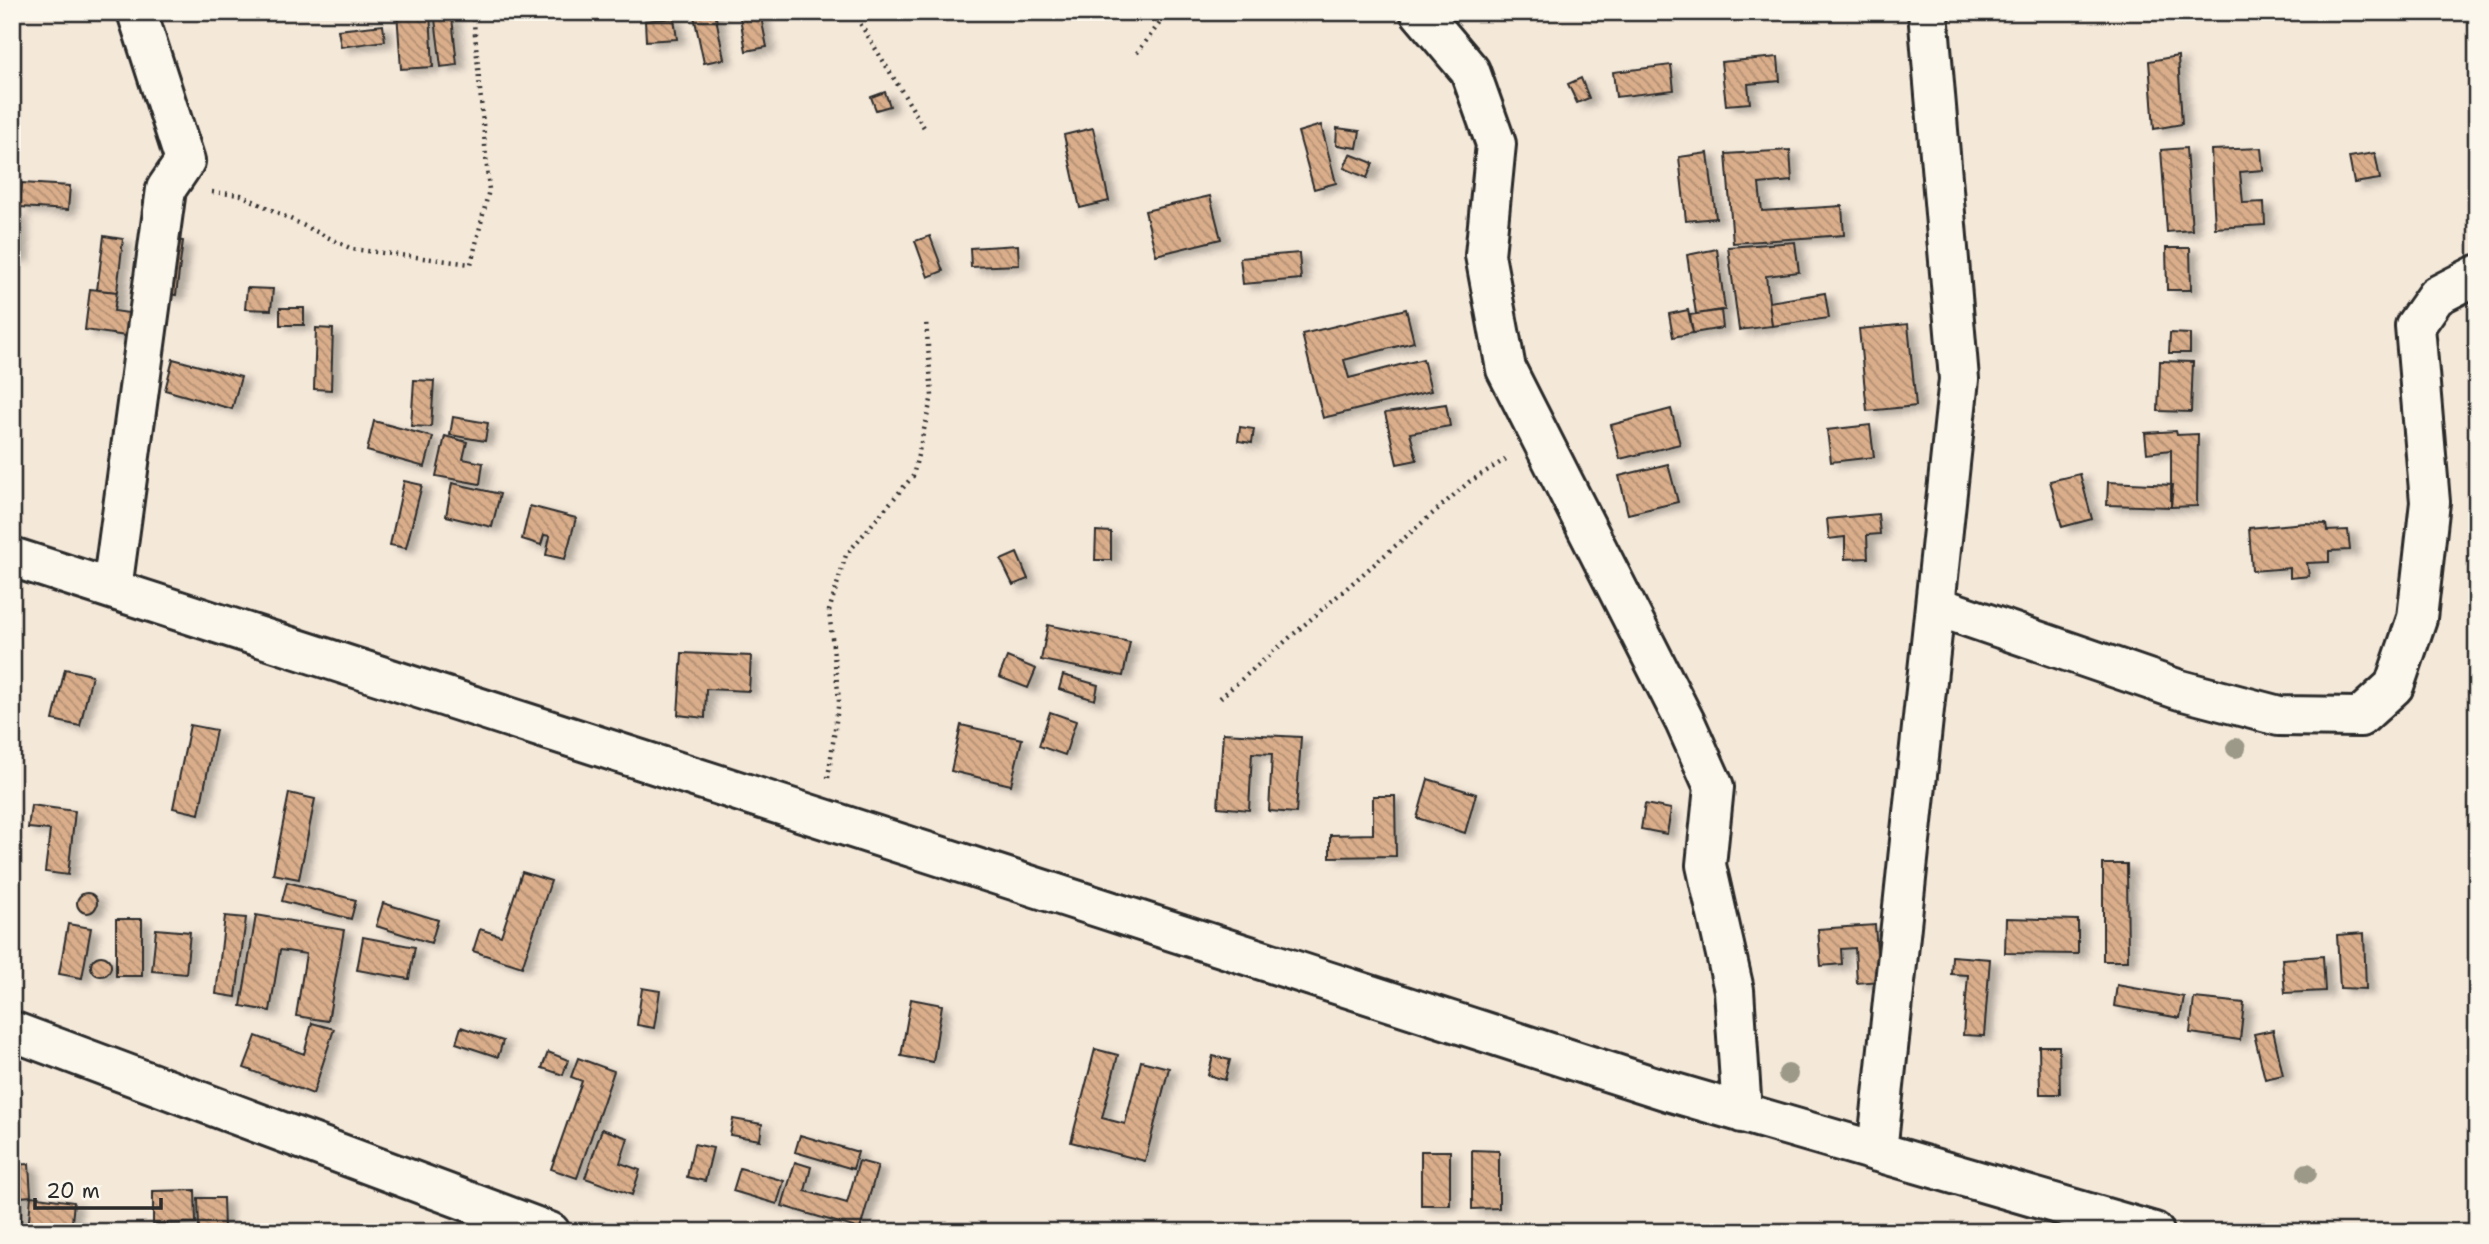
<svg xmlns="http://www.w3.org/2000/svg" width="2489" height="1244" viewBox="0 0 2489 1244" font-family="'Shantell Sans',sans-serif">
  <style>
    .building { fill: url(#building-back-hatch); stroke: #2b2b2b; stroke-width: 2; filter: url(#shadow) }
    .lines { fill: none; stroke-linecap: round; stroke-linejoin: round }
    .street-casing { stroke: #2b2b2b; stroke-width: 44 }
    .secondary-casing { stroke: #2b2b2b; stroke-width: 44 }
    .path { stroke: #2b2b2b; stroke-width: 4.5; stroke-dasharray: 2 5; stroke-linecap: butt }
    .street { stroke: #fbf7ec; stroke-width: 38 }
    .secondary { stroke: #fbf7ec; stroke-width: 38 }
    .tree { fill: #9c9988 }
  </style>
  <defs>
    <pattern id="building-back-hatch" width="6" height="6" patternUnits="userSpaceOnUse" patternTransform="scale(1.75)"><rect width="6" height="6" fill="#daae8b"/><path d="M-1 5l2 2M0 0l6 6M5-1l2 2" fill="none" stroke="#b18e72"/></pattern>
    <filter id="shadow"><feDropShadow dx="8" dy="4.5" stdDeviation="3.5" flood-color="#0004"/></filter>
  </defs>
  <rect width="100%" height="100%" fill="#f4e8d9"/>
  <filter id="ink" filterUnits="userSpaceOnUse"><feTurbulence type="fractalNoise" baseFrequency=".0143" numOctaves="2"/><feDisplacementMap in="SourceGraphic" scale="14" xChannelSelector="R" yChannelSelector="G"/><feConvolveMatrix kernelMatrix="1 2 1 2 8 2 1 2 1" color-interpolation-filters="sRGB"/></filter>
  <g filter="url(#ink)">
    <path class="building" d="M 397,12 L 430,12 L 433,67 L 401,69 Z
      M 715,12 L 724,59 L 704,63 L 694,16 Z
      M 739,12 L 760,12 L 767,47 L 746,51 Z
      M 452,17 L 457,65 L 441,67 L 435,19 Z
      M 674,18 L 677,39 L 646,41 L 645,21 Z
      M 383,25 L 385,41 L 341,47 L 338,30 Z
      M 2178,56 L 2182,124 L 2154,129 L 2149,61 Z
      M 1778,57 L 1780,81 L 1748,84 L 1750,103 L 1726,105 L 1721,62 Z
      M 1671,65 L 1674,90 L 1616,97 L 1613,72 Z
      M 1581,78 L 1589,98 L 1577,103 L 1568,84 Z
      M 885,92 L 890,106 L 876,110 L 871,97 Z
      M 1321,125 L 1336,183 L 1314,189 L 1298,132 Z
      M 1093,128 L 1109,201 L 1080,208 L 1064,135 Z
      M 1337,128 L 1360,131 L 1357,148 L 1336,145 Z
      M 2186,148 L 2192,230 L 2167,232 L 2161,150 Z
      M 2261,148 L 2263,170 L 2240,172 L 2243,203 L 2264,202 L 2265,225 L 2215,228 L 2211,150 Z
      M 1790,150 L 1792,181 L 1759,184 L 1762,211 L 1842,206 L 1844,235 L 1733,243 L 1726,154 Z
      M 1708,153 L 1716,218 L 1686,221 L 1679,157 Z
      M 2375,153 L 2380,179 L 2354,183 L 2349,157 Z
      M 1350,154 L 1373,163 L 1367,178 L 1344,168 Z
      M 22,183 L 70,186 L 68,210 L 20,207 Z
      M 1210,196 L 1221,239 L 1156,255 L 1145,211 Z
      M 12,213 L 19,213 L 21,256 L 12,257 Z
      M 104,236 L 123,239 L 117,292 L 97,290 Z
      M 930,236 L 943,271 L 928,277 L 915,241 Z
      M 164,238 L 183,241 L 176,295 L 157,292 Z
      M 1795,242 L 1799,272 L 1766,276 L 1772,326 L 1739,330 L 1728,247 Z
      M 1018,245 L 1019,265 L 971,267 L 970,248 Z
      M 2166,248 L 2190,248 L 2191,290 L 2167,290 Z
      M 1717,249 L 1725,310 L 1696,314 L 1687,255 Z
      M 1299,253 L 1301,279 L 1243,284 L 1240,258 Z
      M 247,288 L 273,289 L 271,310 L 245,309 Z
      M 90,289 L 117,292 L 114,311 L 136,314 L 133,337 L 85,330 Z
      M 1825,293 L 1829,318 L 1772,326 L 1769,302 Z
      M 280,308 L 304,308 L 304,325 L 280,325 Z
      M 1406,309 L 1414,342 L 1344,360 L 1349,378 L 1423,359 L 1431,391 L 1323,418 L 1302,334 Z
      M 1688,310 L 1693,333 L 1673,337 L 1669,314 Z
      M 1721,310 L 1723,328 L 1693,333 L 1690,315 Z
      M 1908,324 L 1916,406 L 1867,411 L 1859,329 Z
      M 316,328 L 333,329 L 331,390 L 314,389 Z
      M 2170,333 L 2190,334 L 2190,353 L 2169,353 Z
      M 173,359 L 241,377 L 232,409 L 165,390 Z
      M 2160,361 L 2193,362 L 2191,412 L 2158,411 Z
      M 414,380 L 434,381 L 431,427 L 411,426 Z
      M 1446,404 L 1450,426 L 1410,433 L 1417,460 L 1397,464 L 1385,413 Z
      M 1671,409 L 1680,444 L 1620,459 L 1611,425 Z
      M 453,417 L 488,423 L 485,441 L 450,435 Z
      M 374,421 L 433,437 L 425,467 L 367,451 Z
      M 1870,425 L 1874,457 L 1831,462 L 1827,430 Z
      M 1240,427 L 1254,429 L 1252,443 L 1238,441 Z
      M 2176,431 L 2177,435 L 2198,434 L 2197,506 L 2171,507 L 2171,450 L 2147,453 L 2145,433 Z
      M 445,436 L 467,442 L 463,459 L 483,463 L 480,484 L 436,476 Z
      M 1668,464 L 1678,502 L 1628,514 L 1619,476 Z
      M 2080,474 L 2092,519 L 2062,527 L 2050,481 Z
      M 404,481 L 422,485 L 406,548 L 390,545 Z
      M 2108,482 L 2173,485 L 2171,507 L 2107,505 Z
      M 452,483 L 500,494 L 492,527 L 446,516 Z
      M 530,506 L 576,518 L 565,559 L 546,555 L 550,536 L 544,535 L 541,545 L 522,539 Z
      M 1878,514 L 1880,534 L 1867,535 L 1868,558 L 1845,559 L 1845,537 L 1829,539 L 1827,519 Z
      M 2305,523 L 2326,524 L 2327,531 L 2348,530 L 2350,550 L 2329,551 L 2329,562 L 2307,563 L 2309,576 L 2290,578 L 2290,568 L 2252,571 L 2249,528 Z
      M 1096,531 L 1111,532 L 1111,560 L 1095,560 Z
      M 1017,553 L 1028,579 L 1013,585 L 1001,560 Z
      M 1048,625 L 1130,642 L 1123,676 L 1041,660 Z
      M 682,653 L 751,656 L 749,691 L 706,689 L 705,718 L 678,715 Z
      M 1007,657 L 1036,669 L 1028,688 L 999,677 Z
      M 65,669 L 92,675 L 80,726 L 53,720 Z
      M 1063,675 L 1098,685 L 1095,700 L 1059,689 Z
      M 1050,712 L 1076,721 L 1065,755 L 1039,746 Z
      M 190,725 L 216,730 L 199,814 L 173,808 Z
      M 961,725 L 1022,739 L 1011,785 L 951,771 Z
      M 1223,733 L 1301,737 L 1296,813 L 1269,811 L 1272,754 L 1252,753 L 1249,810 L 1218,807 Z
      M 1428,779 L 1476,794 L 1465,833 L 1417,818 Z
      M 289,793 L 315,799 L 299,879 L 273,874 Z
      M 1373,796 L 1395,796 L 1396,856 L 1330,857 L 1330,835 L 1373,834 Z
      M 1645,804 L 1671,809 L 1667,834 L 1641,829 Z
      M 31,805 L 75,811 L 68,875 L 45,872 L 50,830 L 28,828 Z
      M 2103,864 L 2127,864 L 2128,961 L 2103,961 Z
      M 522,872 L 551,881 L 522,967 L 473,951 L 480,929 L 501,936 Z
      M 287,882 L 356,900 L 351,919 L 282,901 Z
      M77 903a10 10 0 1 1 20 0a10 10 0 1 1-20 0Z
      M 383,903 L 438,920 L 431,943 L 376,926 Z
      M 256,915 L 344,930 L 328,1021 L 296,1016 L 306,954 L 280,950 L 270,1011 L 241,1006 Z
      M 225,916 L 246,918 L 236,997 L 216,994 Z
      M 2006,918 L 2078,920 L 2078,954 L 2005,953 Z
      M 116,919 L 142,919 L 142,976 L 116,976 Z
      M 68,924 L 91,928 L 82,978 L 59,974 Z
      M 1875,925 L 1879,981 L 1857,983 L 1855,948 L 1841,949 L 1842,964 L 1821,966 L 1818,929 Z
      M 156,929 L 190,932 L 186,974 L 152,971 Z
      M 2364,933 L 2366,989 L 2340,988 L 2337,935 Z
      M 363,937 L 415,947 L 409,979 L 357,970 Z
      M 1952,956 L 1990,959 L 1984,1036 L 1963,1035 L 1968,975 L 1951,974 Z
      M 2323,956 L 2325,991 L 2285,993 L 2282,959 Z
      M91 966a10 10 0 1 1 20 0a10 10 0 1 1-20 0Z
      M 2117,985 L 2184,997 L 2180,1018 L 2114,1006 Z
      M 642,988 L 660,991 L 654,1028 L 637,1025 Z
      M 2194,998 L 2244,1003 L 2240,1040 L 2190,1033 Z
      M 911,999 L 942,1005 L 933,1062 L 901,1056 Z
      M 312,1023 L 334,1029 L 313,1094 L 244,1068 L 256,1036 L 304,1054 Z
      M 461,1027 L 503,1041 L 498,1057 L 456,1043 Z
      M 2273,1030 L 2283,1075 L 2265,1079 L 2254,1034 Z
      M 2039,1046 L 2059,1046 L 2060,1094 L 2040,1094 Z
      M 1095,1049 L 1118,1055 L 1102,1118 L 1125,1124 L 1141,1061 L 1169,1068 L 1145,1161 L 1071,1142 Z
      M 548,1052 L 568,1060 L 563,1075 L 542,1068 Z
      M 1213,1056 L 1230,1060 L 1225,1080 L 1208,1075 Z
      M 578,1058 L 614,1071 L 577,1178 L 551,1169 L 582,1081 L 571,1077 Z
      M 733,1119 L 762,1124 L 760,1140 L 730,1135 Z
      M 602,1129 L 628,1138 L 620,1163 L 640,1170 L 632,1195 L 585,1178 Z
      M 800,1135 L 858,1152 L 853,1169 L 795,1152 Z
      M 694,1144 L 713,1148 L 705,1181 L 687,1177 Z
      M 1472,1150 L 1499,1151 L 1499,1208 L 1472,1209 Z
      M 1421,1151 L 1450,1151 L 1450,1205 L 1421,1205 Z
      M 859,1161 L 878,1166 L 860,1229 L 782,1206 L 795,1162 L 811,1167 L 805,1191 L 847,1203 Z
      M 29,1164 L 31,1196 L 20,1197 L 21,1232 L 12,1232 L 12,1165 Z
      M 740,1168 L 784,1181 L 777,1204 L 733,1191 Z
      M 195,1190 L 196,1223 L 153,1224 L 153,1191 Z
      M 31,1196 L 74,1202 L 71,1232 L 28,1232 Z
      M 198,1198 L 223,1198 L 224,1229 L 199,1229 Z"/>
    <g class="lines">
      <defs>
        <path id="street" d="M 1420,12 L 1470,71 L 1496,144 L 1485,255 L 1506,369 L 1685,722 L 1714,787 L 1706,865 L 1734,990 L 1742,1113
          M 12,557 L 1668,1091 L 2154,1232
          M 112,589 L 166,189 L 185,161 L 137,12
          M 1936,606 L 2180,690 L 2279,716 L 2360,717 L 2394,686 L 2417,618 L 2430,502 L 2415,326 L 2436,296 L 2477,275
          M 1877,1152 L 1959,379 L 1928,12"/>
        <path id="secondary" d="M 12,1031 L 550,1232"/>
      </defs>
      <use href="#street" class="street-casing"/>
      <use href="#secondary" class="secondary-casing"/>
      <path class="path" d="M 853,12 L 925,129
        M 1137,53 L 1168,12
        M 212,192 L 241,195 L 352,249 L 471,264 L 489,190 L 473,12
        M 1220,698 L 1469,482 L 1506,459
        M 828,778 L 839,700 L 829,611 L 846,555 L 913,476 L 932,396 L 926,321"/>
      <use href="#street" class="street"/>
      <use href="#secondary" class="secondary"/>
    </g>
    <g class="tree">
      <circle cx="2236" cy="748" r="10"/>
      <circle cx="1788" cy="1074" r="10"/>
      <circle cx="2307" cy="1173" r="10"/>
    </g>
  </g>
  <rect width="2489" height="1244" fill="none" stroke="#fbf7ec" stroke-width="42"/>
  <rect x="21" y="21" width="2447" height="1202" fill="none" stroke="#2b2b2b" stroke-width="2.5" filter="url(#ink)"/>
  <path d="M35 1198v10h126v-10" fill="none" stroke="#2b2b2b" stroke-width="3.5"/>
  <text x="46" y="1198" font-size="21" fill="#2b2b2b" stroke="#fbf7ec" stroke-width="5" paint-order="stroke">20 m</text>
</svg>
